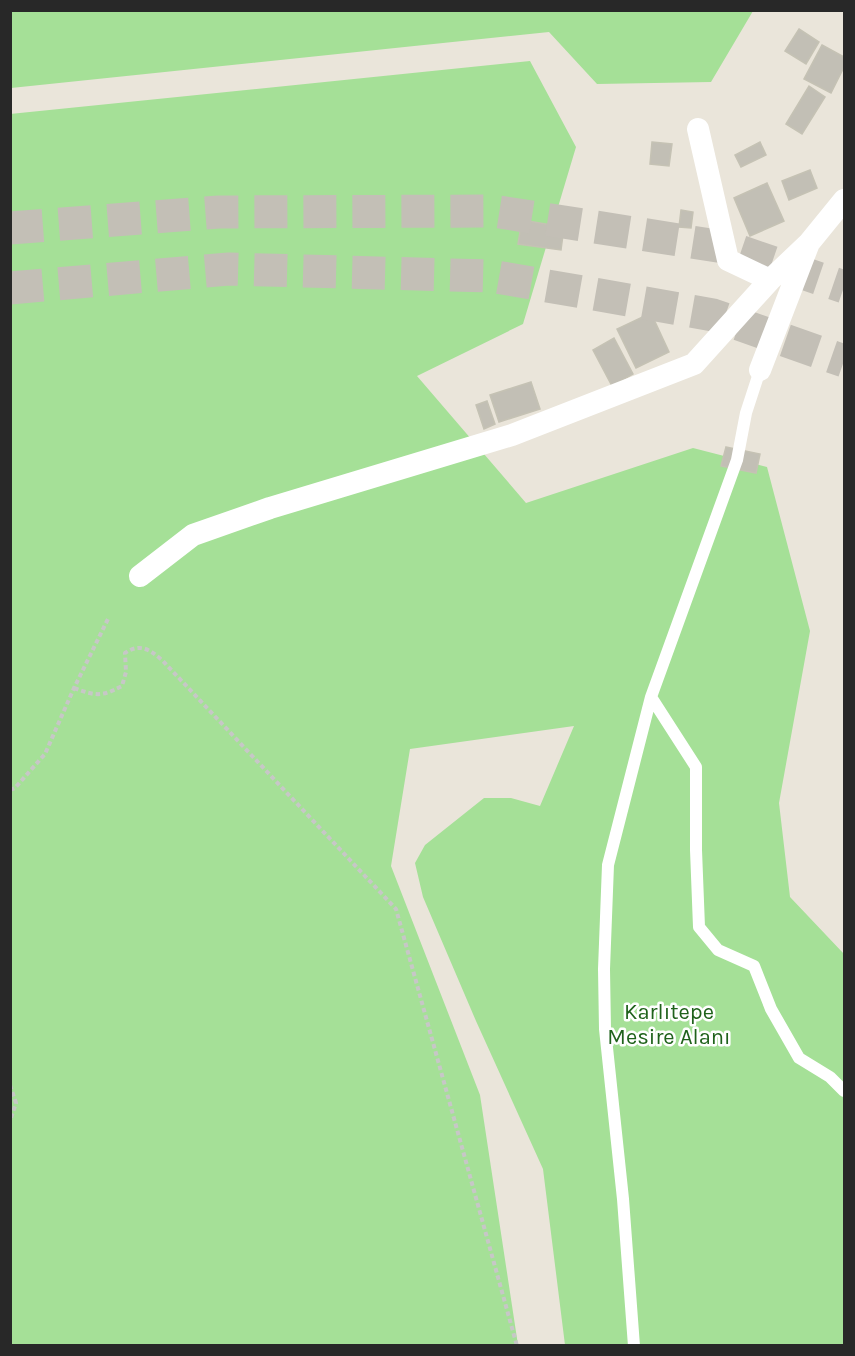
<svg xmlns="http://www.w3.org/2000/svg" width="855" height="1356" viewBox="0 0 855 1356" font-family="Karla,sans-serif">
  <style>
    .green { fill: #a5e097 }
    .building { fill: #c2bfb5; stroke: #c5c2b4; stroke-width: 1.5 }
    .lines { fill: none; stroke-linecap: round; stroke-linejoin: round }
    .highway-tunnel { stroke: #c3bfb6; stroke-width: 33; stroke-dasharray: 33 16; stroke-linecap: butt }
    .path { stroke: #c7c7c7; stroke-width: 4; stroke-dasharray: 4.5 3; stroke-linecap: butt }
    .lane { stroke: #fff; stroke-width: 12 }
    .street { stroke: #fff; stroke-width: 22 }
    .labels { text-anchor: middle; stroke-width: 5; stroke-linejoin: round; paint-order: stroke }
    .park-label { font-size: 22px; fill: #1f621b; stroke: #fff }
  </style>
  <rect width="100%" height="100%" fill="#eae5da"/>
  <path class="green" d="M 10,11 L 11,10 L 753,11 L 711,82 L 597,84 L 549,32 L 11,88 Z
    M 530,61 L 576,147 L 523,324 L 417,376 L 526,503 L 693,448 L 767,467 L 810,631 L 779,803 L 790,897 L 844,954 L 844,1345 L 565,1345 L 543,1169 L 476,1021 L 423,897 L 415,863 L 425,845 L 484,798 L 511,798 L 540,806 L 574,726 L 410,749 L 391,866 L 480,1095 L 518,1345 L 11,1345 L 10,114 Z"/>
  <path class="building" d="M 799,29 L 819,42 L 806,64 L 785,51 Z
    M 822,45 L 844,57 L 844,67 L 831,93 L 804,79 Z
    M 809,86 L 825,97 L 802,134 L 786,124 Z
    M 652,142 L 672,144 L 669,166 L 650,164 Z
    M 760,142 L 766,155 L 741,167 L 735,155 Z
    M 810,170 L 817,188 L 789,200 L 782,181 Z
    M 767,183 L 784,221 L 750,236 L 734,198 Z
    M 681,210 L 693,212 L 691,228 L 679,227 Z
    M 522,220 L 564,227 L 561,250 L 518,244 Z
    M 651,313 L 669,352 L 636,368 L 617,329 Z
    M 614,338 L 633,374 L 612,386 L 593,350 Z
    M 531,382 L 540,409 L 499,422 L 490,395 Z
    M 487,401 L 495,424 L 484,429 L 476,405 Z
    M 726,447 L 760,454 L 756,473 L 721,466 Z"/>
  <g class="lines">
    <path class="highway-tunnel" d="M 10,228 L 219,212 L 493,211 L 730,248 L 844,287
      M 10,288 L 229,269 L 491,276 L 713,315 L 844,361"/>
    <path class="path" d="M 74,688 C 96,696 101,697 122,686 L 126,672 L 125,653 C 140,643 149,649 162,660 L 396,909 L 517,1346
      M 10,790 L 15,788 L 45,754 L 74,688 L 109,617
      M 10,1085 L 16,1103 L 10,1121"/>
    <path class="lane" d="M 651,697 L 696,767 L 696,850 L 699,927 L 718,950 L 754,966 L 771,1009 L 799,1058 L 830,1077 L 844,1091
      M 634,1346 L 623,1199 L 605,1029 L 604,969 L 608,865 L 651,697 L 737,460 L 746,413 L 760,370"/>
    <path class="street" d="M 698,129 L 728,260 L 770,280
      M 760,370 L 809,243 L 844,200
      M 140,576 L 193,535 L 270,508 L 512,435 L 694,364 L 770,280 L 809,243"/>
  </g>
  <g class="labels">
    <g class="park-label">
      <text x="669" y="1019">Karlıtepe<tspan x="669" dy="25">Mesire Alanı</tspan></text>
    </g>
  </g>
  <rect width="855" height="1356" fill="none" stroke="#282828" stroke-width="24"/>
</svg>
